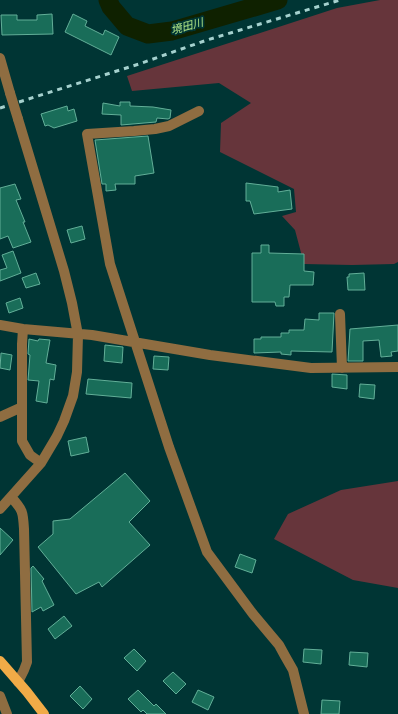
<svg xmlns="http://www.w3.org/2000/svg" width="398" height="714" viewBox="0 0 398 714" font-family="'Open Sans','Noto Sans JP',sans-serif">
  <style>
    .green { fill: #66353b }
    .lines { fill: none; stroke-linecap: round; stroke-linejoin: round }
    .river { stroke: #0f2100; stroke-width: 19 }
    .building { fill: #196d59; stroke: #62af98 }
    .minor { stroke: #8f6d41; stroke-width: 10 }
    .major { stroke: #f1ab47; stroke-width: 10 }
    .rail { stroke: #a5d1ce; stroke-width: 3; stroke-dasharray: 5 5; stroke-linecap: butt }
    .minor-bridge { stroke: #8f6d41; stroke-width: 10 }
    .labels { text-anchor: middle; stroke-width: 3.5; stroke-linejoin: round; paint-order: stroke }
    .water-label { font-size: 11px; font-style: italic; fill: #afe486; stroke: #003534 }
  </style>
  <rect width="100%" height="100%" fill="#003534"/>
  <path class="green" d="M 380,0 L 398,0 L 398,262 L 394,264 L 352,265 L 304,264 L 295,230 L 282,216 L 296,212 L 294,189 L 220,152 L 221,123 L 251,103 L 219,83 L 132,91 L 127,76 L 337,8 Z
    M 398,481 L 398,588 L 353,580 L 274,539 L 288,514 L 341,490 Z"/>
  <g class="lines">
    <path class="river" d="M 108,0 L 111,7 L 127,26 L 148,34 L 172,31 L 278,0"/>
  </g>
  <path class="building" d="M 52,14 L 53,34 L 2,35 L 1,15 L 17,15 L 17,20 L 37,20 L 37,15 Z
    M 73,14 L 87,21 L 85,26 L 103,35 L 105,30 L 119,37 L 111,55 L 65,32 Z
    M 120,102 L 130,102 L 130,106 L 153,107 L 171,110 L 170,118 L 168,119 L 157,118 L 156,122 L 121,125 L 121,115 L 102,114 L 103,103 L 120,106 Z
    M 67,106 L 68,111 L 74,109 L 77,121 L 54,128 L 48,125 L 45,126 L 41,114 Z
    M 148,136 L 154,173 L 135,176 L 135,184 L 115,184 L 116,190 L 106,191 L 106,184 L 102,184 L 95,140 Z
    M 246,183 L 278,187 L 278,192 L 290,190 L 292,209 L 254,214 L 250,201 L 246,201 Z
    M 15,184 L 21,199 L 16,200 L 25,222 L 23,222 L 31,242 L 13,248 L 8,236 L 0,239 L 0,188 Z
    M 82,226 L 85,239 L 71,243 L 67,230 Z
    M 261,245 L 269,245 L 269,253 L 304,254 L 304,271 L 314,272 L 313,285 L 290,285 L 289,297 L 284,297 L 284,306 L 276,306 L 275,302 L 252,302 L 252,253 L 261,253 Z
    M 13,251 L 21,273 L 0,281 L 0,270 L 7,268 L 2,255 Z
    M 36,273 L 40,284 L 26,288 L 22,278 Z
    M 364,273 L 365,290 L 348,290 L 347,277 L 349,277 L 349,274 Z
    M 20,298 L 23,308 L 9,313 L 6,303 Z
    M 319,313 L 334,313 L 332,352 L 291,351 L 291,355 L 281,354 L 281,352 L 254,353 L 254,339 L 261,339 L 261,337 L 281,337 L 281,333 L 289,333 L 289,330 L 304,330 L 305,319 L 319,320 Z
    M 398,325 L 398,351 L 391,352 L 392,356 L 381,357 L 379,340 L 363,341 L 363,361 L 348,361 L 350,329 Z
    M 29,339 L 38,341 L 39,339 L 50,340 L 46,363 L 56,365 L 54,380 L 50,379 L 47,403 L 36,401 L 39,381 L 28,380 L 30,355 L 28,354 Z
    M 105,345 L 123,347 L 122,363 L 104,361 Z
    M 1,353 L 12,355 L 10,370 L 0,368 Z
    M 154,356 L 169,357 L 168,370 L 153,369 Z
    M 332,374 L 347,375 L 347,389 L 332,387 Z
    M 88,379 L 132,383 L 131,398 L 86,394 Z
    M 360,384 L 375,385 L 374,399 L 359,397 Z
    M 86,437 L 89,452 L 71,456 L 68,441 Z
    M 125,473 L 150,501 L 129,522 L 150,545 L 102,587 L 99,582 L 76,594 L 38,547 L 53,534 L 53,521 L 70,519 Z
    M 0,528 L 13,540 L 0,555 Z
    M 240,554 L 256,560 L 252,573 L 235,567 Z
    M 33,566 L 44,579 L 42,581 L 54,605 L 43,611 L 41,607 L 32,612 L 31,568 Z
    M 64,616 L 72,626 L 55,639 L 48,629 Z
    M 134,649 L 146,661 L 137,671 L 124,658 Z
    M 304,649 L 322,650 L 321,664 L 303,662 Z
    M 350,652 L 368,653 L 367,667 L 349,665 Z
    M 173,672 L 186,684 L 176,694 L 163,681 Z
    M 80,686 L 92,699 L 83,709 L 70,696 Z
    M 138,690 L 154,706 L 156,704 L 166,714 L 147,714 L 143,710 L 141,712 L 128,699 Z
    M 198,690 L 214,697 L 208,710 L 192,702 Z
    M 322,700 L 340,701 L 339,714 L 321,714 Z"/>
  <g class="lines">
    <path class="minor" d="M 0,58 L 10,93
      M 199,111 L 169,126 L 155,129 L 134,131 L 87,134 L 110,264 L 169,447 L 207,552 L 253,614 L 279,645 L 285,656 L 293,670 L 304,714
      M 340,314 L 342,368
      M 0,325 L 23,329 L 92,335 L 210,355 L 311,368 L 398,367
      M 23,329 L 22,344 L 22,441 L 30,455 L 41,463
      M 0,417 L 22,407
      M 11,497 C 23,510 23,512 24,529 L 27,662 L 24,670 L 18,682
      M 0,509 L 41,463 L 57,436 L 64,421 L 73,396 L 77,372 L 78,335 L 72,303 L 64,271 L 18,119
      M 0,696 L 7,714"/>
    <path class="major" d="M 0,661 L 27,692 L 44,714"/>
    <path class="rail" d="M 0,108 L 139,64 L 207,40 L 340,0"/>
    <path class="minor-bridge" d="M 10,93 L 18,119"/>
  </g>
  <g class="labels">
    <g class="water-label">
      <text transform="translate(187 26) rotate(-15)" y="4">境田川</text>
    </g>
  </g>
</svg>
